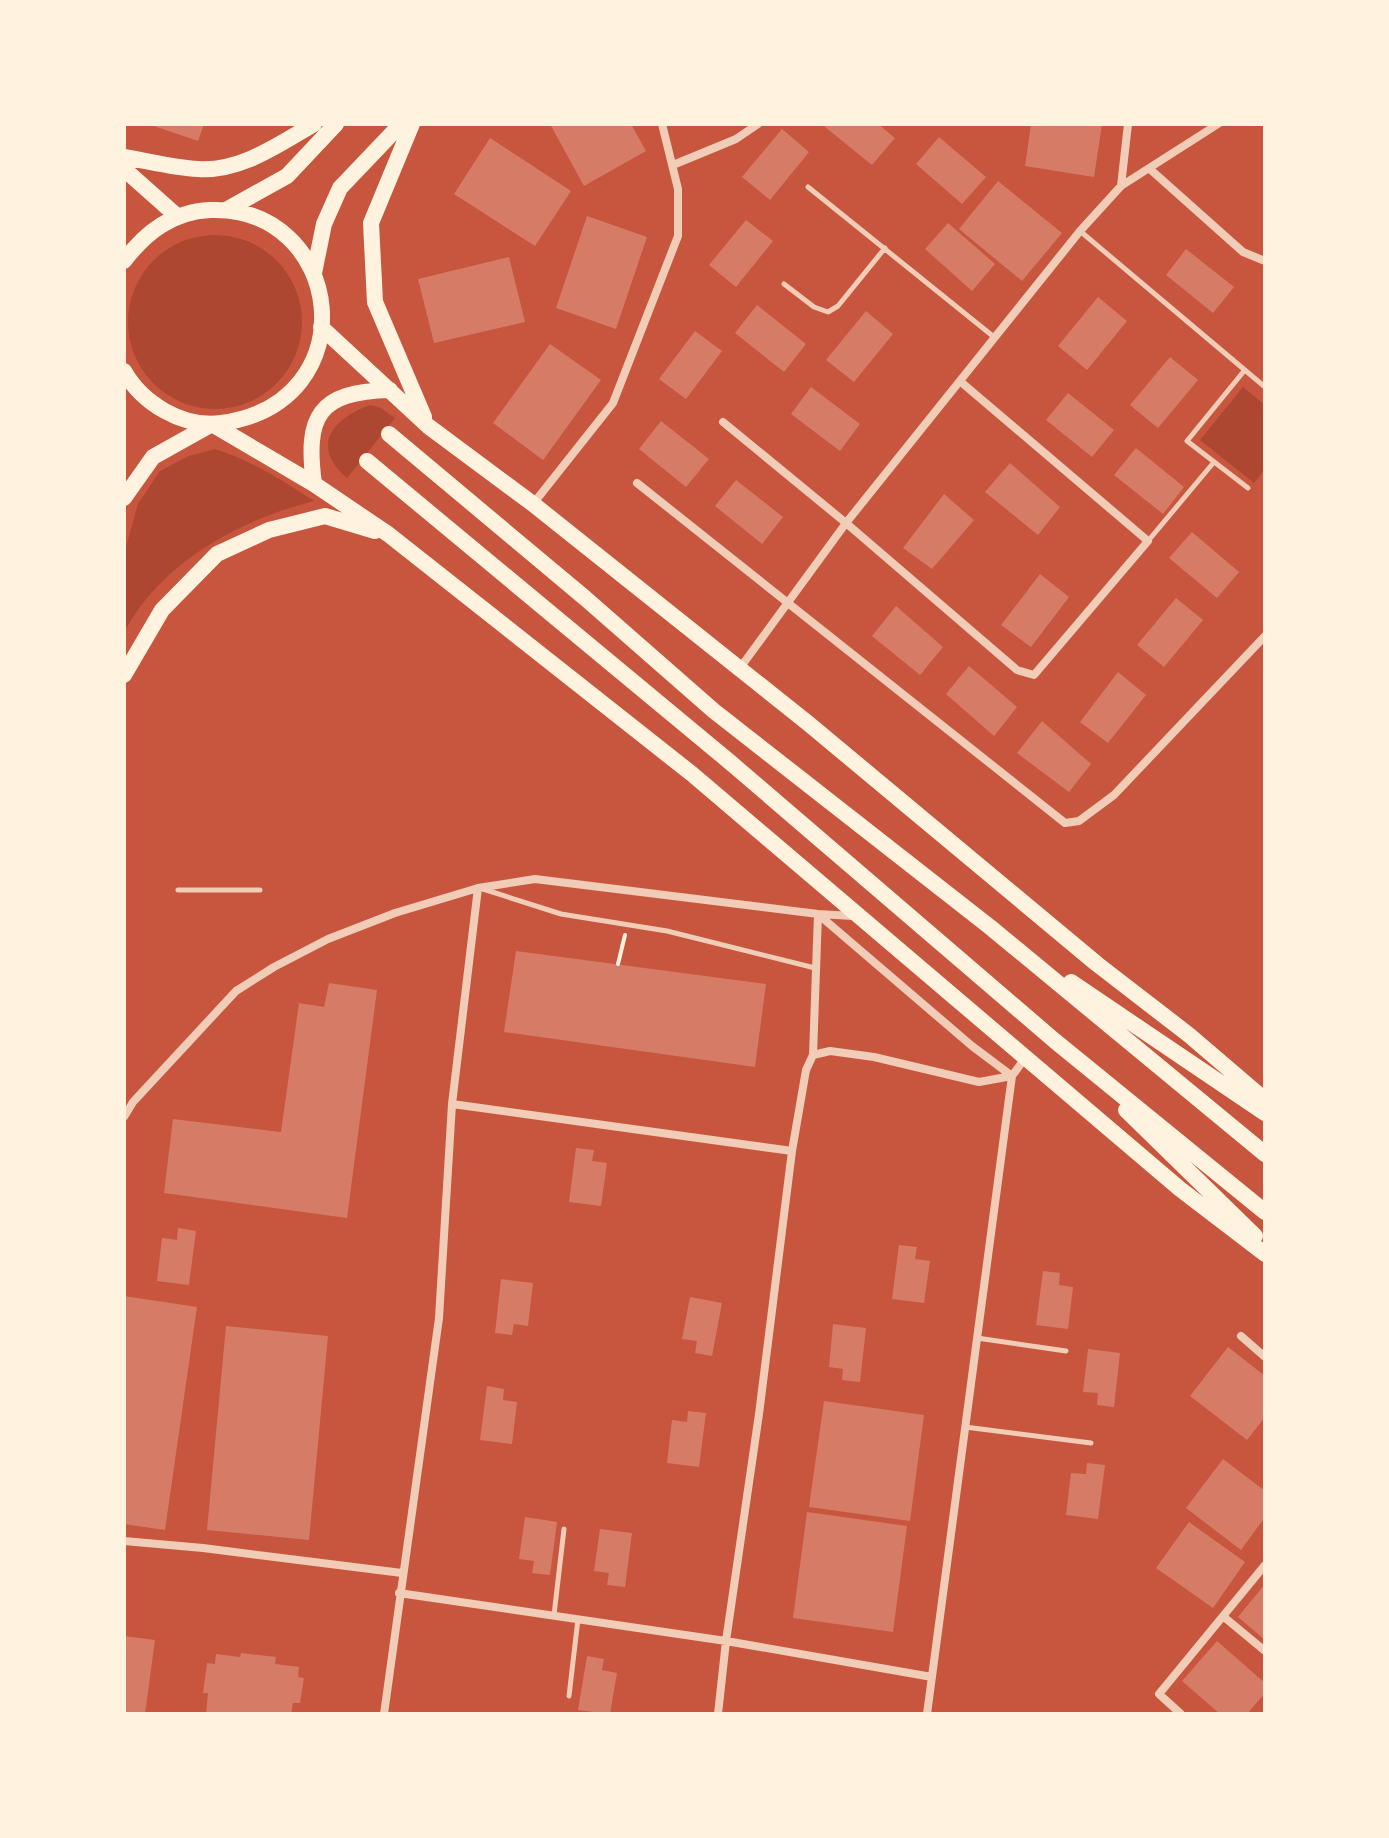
<svg xmlns="http://www.w3.org/2000/svg" width="1389" height="1838" viewBox="0 0 1389 1838" font-family="Cabin,sans-serif">
  <style>
    .green { fill: #ae4732 }
    .building { fill: #d67c66 }
    .lines { fill: none; stroke-linecap: round; stroke-linejoin: round }
    .path { stroke: #fff3e0; stroke-width: 4 }
    .service { stroke: #f1ccb7; stroke-width: 5 }
    .minor { stroke: #f1ccb7; stroke-width: 8 }
    .trunk { stroke: #fff3e0; stroke-width: 16 }
  </style>
  <rect width="100%" height="100%" fill="#c8553d"/>
  <path class="green" d="M128 322a87 87 0 1 1 174 0a87 87 0 1 1-174 0Z
    M 1243,387 L 1265,405 L 1265,469 L 1254,483 L 1200,440 Z
    M 370,405 L 379,407 L 395,418 L 347,478 C 310,446 332,419 370,405 Z
    M 215,449 C 252,461 282,480 314,501 C 239,520 162,562 124,632 L 124,554 L 138,504 L 160,471 L 189,456 Z"/>
  <path class="building" d="M 148,124 L 204,124 L 198,141 Z
    M 550,124 L 631,124 L 646,151 L 584,186 Z
    M 827,124 L 878,124 L 895,138 L 872,165 L 825,127 Z
    M 1031,124 L 1102,124 L 1094,177 L 1025,166 Z
    M 782,129 L 809,152 L 770,200 L 742,177 Z
    M 939,137 L 986,177 L 962,204 L 916,164 Z
    M 490,138 L 571,191 L 535,246 L 454,194 Z
    M 998,181 L 1062,233 L 1022,281 L 959,229 Z
    M 587,216 L 647,237 L 616,329 L 556,308 Z
    M 746,220 L 773,241 L 736,287 L 709,265 Z
    M 948,223 L 995,264 L 972,291 L 925,249 Z
    M 1186,249 L 1234,287 L 1213,313 L 1166,275 Z
    M 509,257 L 525,322 L 434,343 L 418,279 Z
    M 1098,297 L 1127,321 L 1087,370 L 1058,346 Z
    M 757,305 L 806,344 L 784,372 L 735,333 Z
    M 866,311 L 893,334 L 854,382 L 826,360 Z
    M 695,331 L 722,351 L 686,399 L 659,379 Z
    M 550,344 L 601,380 L 543,460 L 493,423 Z
    M 1170,357 L 1198,380 L 1158,428 L 1130,405 Z
    M 811,387 L 860,424 L 840,451 L 791,414 Z
    M 1068,393 L 1114,430 L 1092,457 L 1046,420 Z
    M 661,421 L 709,459 L 686,487 L 639,449 Z
    M 1136,448 L 1184,487 L 1163,514 L 1114,475 Z
    M 1010,463 L 1060,507 L 1038,535 L 985,492 Z
    M 736,480 L 783,517 L 762,544 L 715,506 Z
    M 944,494 L 974,520 L 932,569 L 903,548 Z
    M 1192,532 L 1239,572 L 1217,598 L 1169,558 Z
    M 1040,574 L 1069,597 L 1031,647 L 1001,625 Z
    M 1176,598 L 1203,620 L 1164,667 L 1137,645 Z
    M 896,606 L 943,647 L 920,675 L 872,636 Z
    M 969,666 L 1017,707 L 994,736 L 946,694 Z
    M 1118,672 L 1146,695 L 1108,743 L 1080,722 Z
    M 1042,721 L 1091,764 L 1069,792 L 1017,753 Z
    M 516,951 L 766,984 L 755,1067 L 504,1032 Z
    M 329,983 L 377,990 L 347,1218 L 164,1193 L 173,1119 L 281,1132 L 299,1003 L 324,1007 Z
    M 576,1148 L 594,1150 L 592,1161 L 607,1163 L 601,1206 L 569,1202 Z
    M 178,1228 L 196,1231 L 189,1285 L 157,1281 L 162,1238 L 177,1240 Z
    M 899,1245 L 917,1247 L 915,1259 L 930,1261 L 924,1303 L 892,1299 Z
    M 1043,1271 L 1060,1273 L 1059,1285 L 1073,1287 L 1068,1329 L 1036,1325 Z
    M 501,1279 L 533,1283 L 528,1326 L 514,1324 L 512,1335 L 495,1333 Z
    M 124,1296 L 197,1307 L 165,1530 L 124,1524 Z
    M 690,1297 L 722,1303 L 712,1356 L 695,1353 L 697,1341 L 682,1339 Z
    M 833,1324 L 866,1328 L 860,1382 L 842,1380 L 843,1369 L 829,1367 Z
    M 226,1326 L 328,1336 L 309,1540 L 207,1530 Z
    M 1228,1347 L 1265,1376 L 1265,1417 L 1247,1440 L 1190,1396 Z
    M 1088,1349 L 1120,1353 L 1114,1407 L 1097,1405 L 1098,1393 L 1083,1392 Z
    M 487,1386 L 504,1389 L 503,1400 L 517,1402 L 512,1444 L 480,1440 Z
    M 824,1401 L 924,1415 L 910,1521 L 809,1507 Z
    M 688,1411 L 706,1413 L 699,1467 L 667,1463 L 672,1420 L 687,1422 Z
    M 1223,1459 L 1265,1491 L 1265,1517 L 1241,1550 L 1186,1508 Z
    M 1087,1463 L 1105,1465 L 1098,1519 L 1066,1515 L 1071,1473 L 1086,1474 Z
    M 807,1512 L 907,1526 L 893,1632 L 793,1618 Z
    M 525,1517 L 557,1522 L 550,1575 L 532,1573 L 534,1561 L 519,1559 Z
    M 1189,1522 L 1245,1562 L 1213,1608 L 1156,1568 Z
    M 600,1529 L 632,1533 L 625,1587 L 607,1585 L 609,1573 L 594,1571 Z
    M 1265,1584 L 1265,1640 L 1238,1617 Z
    M 124,1636 L 155,1640 L 145,1714 L 124,1714 Z
    M 1217,1641 L 1265,1683 L 1265,1693 L 1247,1714 L 1220,1714 L 1182,1681 Z
    M 241,1653 L 276,1657 L 275,1664 L 299,1667 L 298,1677 L 304,1678 L 300,1703 L 293,1703 L 291,1714 L 206,1714 L 208,1693 L 203,1693 L 207,1663 L 215,1664 L 216,1654 L 240,1657 Z
    M 587,1656 L 604,1659 L 602,1670 L 617,1673 L 610,1714 L 578,1710 Z"/>
  <g class="lines">
    <path class="path" d="M 618,964 L 625,935"/>
    <path class="service" d="M 808,187 L 994,337
      M 1080,231 L 1265,387
      M 784,284 L 814,307 L 828,312 L 838,306 L 885,248
      M 1244,371 L 1187,441 L 1248,488
      M 1148,541 L 1214,462
      M 483,889 L 561,914 L 667,931 L 815,968
      M 178,890 L 260,890
      M 977,1338 L 1066,1351
      M 965,1427 L 1091,1443
      M 554,1615 L 564,1529
      M 569,1696 L 578,1619"/>
    <path class="minor" d="M 673,165 L 736,139 L 758,124
      M 1151,170 L 1243,252 L 1265,261
      M 1121,186 L 1128,124
      M 723,422 L 846,523 L 1017,670 L 1034,675 L 1148,541 L 961,382
      M 637,483 L 1065,823 L 1079,821 L 1114,795 L 1265,636
      M 533,504 L 613,403 L 678,236 L 678,189 L 662,124
      M 740,668 L 846,523 L 1080,231 L 1121,186 L 1218,124
      M 819,915 L 972,1046 L 1012,1076
      M 813,1055 L 830,1051 L 874,1057 L 979,1082 L 1012,1076
      M 452,1104 L 792,1151
      M 124,1117 L 133,1102 L 236,991 L 274,967 L 328,939 L 395,913 L 478,888 L 535,879 L 818,914 L 853,916
      M 1241,1336 L 1265,1357
      M 124,1541 L 203,1548 L 402,1573
      M 399,1593 L 726,1641 L 932,1677
      M 1224,1617 L 1265,1651
      M 384,1714 L 439,1318 L 452,1104 L 478,888
      M 718,1714 L 726,1641 L 759,1414 L 792,1151 L 806,1070 L 813,1055 L 818,914
      M 927,1714 L 1012,1076 L 1026,1057
      M 1181,1714 L 1159,1694 L 1265,1565"/>
    <path class="trunk" d="M 412,124 L 371,223 L 375,302 L 424,417
      M 124,157 C 148,161 174,168 198,169 C 241,172 279,144 314,124
      M 124,169 L 178,217
      M 226,210 L 287,176 L 336,124
      M 124,261 C 146,232 172,212 210,210 C 344,205 370,403 221,423 C 182,428 142,403 124,371
      M 314,273 L 324,224 L 340,188 L 401,124
      M 321,327 L 428,426 L 533,504 L 809,724 L 1097,964 L 1189,1035 L 1265,1100
      M 389,434 L 585,598 L 714,711 L 990,927 L 1265,1154
      M 367,461 L 731,763 L 1055,1041 L 1265,1212
      M 314,484 C 305,416 318,392 390,390
      M 124,498 L 153,457 L 212,424 L 314,484 L 388,534 L 692,774 L 1180,1189 L 1265,1254
      M 124,675 L 162,610 L 217,554 L 269,530 L 325,516 L 375,531
      M 1071,982 L 1265,1113
      M 1126,1110 L 1255,1236"/>
  </g>
  <rect width="1389" height="1838" fill="none" stroke="#fff3e0" stroke-width="252"/>
</svg>
